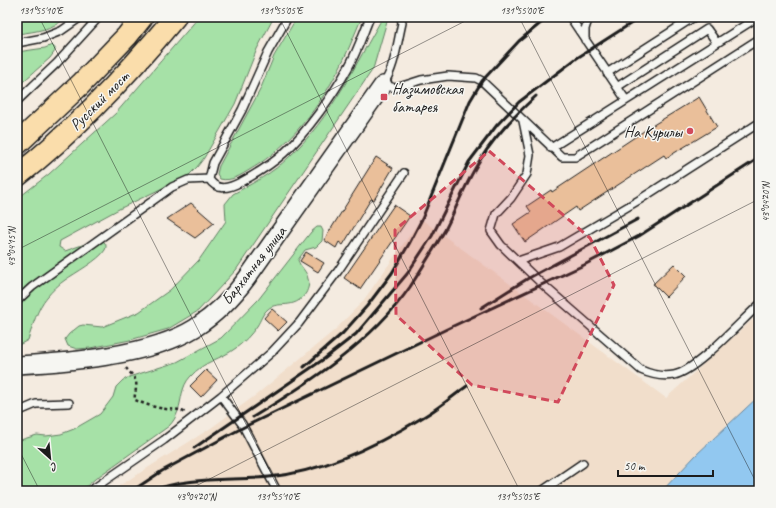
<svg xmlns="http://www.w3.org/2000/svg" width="776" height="508" viewBox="0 0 776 508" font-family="Caveat,sans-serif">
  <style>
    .built { fill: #f1decb }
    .green { fill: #a6e1a7; stroke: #617e62 }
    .water { fill: #92c8f0; stroke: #63839b }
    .building { fill: #eabf9a; stroke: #1c1c1c }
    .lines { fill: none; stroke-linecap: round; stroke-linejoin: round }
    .service-casing { stroke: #1c1c1c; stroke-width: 10 }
    .tertiary-casing { stroke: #1c1c1c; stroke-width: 20 }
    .primary-casing { stroke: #1c1c1c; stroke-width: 24 }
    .path { stroke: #1c1c1c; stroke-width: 2.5; stroke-dasharray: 3 3; stroke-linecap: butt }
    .service { stroke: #f6f6f2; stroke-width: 7 }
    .tertiary { stroke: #f6f6f2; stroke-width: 17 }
    .primary { stroke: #faddab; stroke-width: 21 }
    .rail { stroke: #1c1c1c; stroke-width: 3 }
    .marked { fill: #d1495b; fill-opacity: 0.2; stroke: #d1495b; stroke-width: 3; stroke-dasharray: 8 5; stroke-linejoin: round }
    .ticks { fill: none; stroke: #1c1c1c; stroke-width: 1; stroke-opacity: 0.45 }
    .poi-dot { fill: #d1495b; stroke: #f6f6f2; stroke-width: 1.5 }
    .labels { text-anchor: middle; stroke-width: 3; stroke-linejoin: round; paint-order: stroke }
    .poi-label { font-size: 16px; fill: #1c1c1c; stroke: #f6f6f2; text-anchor: start }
    .street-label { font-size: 16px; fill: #1c1c1c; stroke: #f6f6f2 }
    .neatline { fill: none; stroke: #1c1c1c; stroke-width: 1.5 }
    .ticks-label { font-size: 10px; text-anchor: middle; fill: #1c1c1c }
  </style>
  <rect width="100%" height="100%" fill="#f4ebe0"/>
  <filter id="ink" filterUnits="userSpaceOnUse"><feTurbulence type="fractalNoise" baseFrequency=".025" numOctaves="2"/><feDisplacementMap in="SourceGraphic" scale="8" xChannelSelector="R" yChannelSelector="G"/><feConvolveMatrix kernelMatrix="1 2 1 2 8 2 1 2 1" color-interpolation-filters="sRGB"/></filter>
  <g filter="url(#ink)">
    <path class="built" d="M 421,219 L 666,398 L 759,314 L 759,396 L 696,455 L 662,491 L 111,491 L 211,428 L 256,395 L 336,329 L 363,301 Z"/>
    <path class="green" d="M 17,17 L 68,17 C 50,30 39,31 17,34 Z
      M 199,17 L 274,17 L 257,49 L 235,104 L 204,158 L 197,167 L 189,175 L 173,183 L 119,209 L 60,241 L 59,247 L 65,251 L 99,239 C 104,241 108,244 105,250 C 99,260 75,273 65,280 C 59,284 52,291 47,297 C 37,309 33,325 28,340 L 17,346 L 17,199 L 49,174 L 116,113 Z
      M 297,17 L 362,17 C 355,33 349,49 341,65 C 321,105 290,146 251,169 C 241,175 231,182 220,179 L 217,174 L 219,166 L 260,90 L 274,56 Z
      M 383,17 L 390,17 L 387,21 L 373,69 L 236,270 L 198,311 L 168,329 L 130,340 L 90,348 L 77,349 L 68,346 L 65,339 L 69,334 L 79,326 L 83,325 L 102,327 L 139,312 L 170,290 L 199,260 L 226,221 L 225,204 L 233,194 C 253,183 273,173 289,157 C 331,118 355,65 383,17 Z
      M 52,45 L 55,48 L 55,51 L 50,58 L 17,87 L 17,52 L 45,48 Z
      M 317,227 L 321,227 L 323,231 L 322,241 L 316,247 L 305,250 L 298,260 C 300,267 307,271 308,279 C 310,283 308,289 306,293 C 294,311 278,300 268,309 C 262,314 261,320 257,326 C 251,335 244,342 236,348 C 220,360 205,360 190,377 C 181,387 182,399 178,411 C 176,417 173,422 169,426 L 95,479 L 81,491 L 54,491 L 51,486 L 47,486 L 37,491 L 17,491 L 17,441 L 37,435 L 46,436 L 61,434 L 74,429 L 100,414 L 107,405 L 113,397 L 116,387 L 123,380 L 132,376 L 177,362 L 221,338 L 258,300 L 311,232 Z"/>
    <path class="water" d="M 759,396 L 759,491 L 662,491 L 696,455 Z"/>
    <path class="building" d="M 699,97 L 717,127 L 666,158 L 664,155 L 578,211 L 576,207 L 525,242 L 513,224 L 531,212 L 527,206 L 551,190 L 552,192 L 650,127 Z
      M 376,157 L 393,168 L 374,200 L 371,199 L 343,245 L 339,242 L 336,248 L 324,240 Z
      M 191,203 L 214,223 L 195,238 L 167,219 Z
      M 394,205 L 410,216 L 360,289 L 344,278 Z
      M 306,252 L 324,263 L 318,272 L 300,261 Z
      M 674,264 L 686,276 L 666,297 L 653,284 Z
      M 272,309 L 287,322 L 278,331 L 264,318 Z
      M 206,370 L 217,380 L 201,397 L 190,386 Z"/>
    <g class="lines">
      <defs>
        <path id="service" d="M 288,17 L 268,52 L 242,110 L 213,163 L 209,179 C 217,192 229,188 241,182 C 256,174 271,165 284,153 C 307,132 333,95 348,68 C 357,52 363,34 370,17
          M 401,17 L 402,23 C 397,44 395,67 383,85 L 396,88 L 421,80 L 448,76 L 476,78 L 482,81 L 562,157 L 575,157 L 759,39
          M 570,17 L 626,100
          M 585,40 L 585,29 L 589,17
          M 17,43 L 43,38 L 61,31 L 81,17
          M 607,73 L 694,17
          M 617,87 L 707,29 L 717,43
          M 17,101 L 57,63 L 99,17
          M 523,121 L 530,155 L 527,174 L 511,198 L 496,214 L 491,231 L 501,245 L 542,284 L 641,370 C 652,375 662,377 674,375 C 696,371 741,321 759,305
          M 551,148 L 758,17
          M 518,261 L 559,247 L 639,200 L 759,123
          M 17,301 L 32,287 L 172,187 L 188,180 L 209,179
          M 221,396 L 272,352 L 299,323 L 338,271 L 404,173
          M 17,412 L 36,404 L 69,403
          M 90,491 L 164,440 L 221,396 L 242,424 L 277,491
          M 542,491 L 583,463"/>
        <path id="tertiary" d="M 17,365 C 69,362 150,356 195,328 C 215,315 233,297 247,278 L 383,85"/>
        <path id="primary" d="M 17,144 L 81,84 L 127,36 L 142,17
          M 17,176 C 76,130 127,75 175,17"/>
      </defs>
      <use href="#service" class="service-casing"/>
      <use href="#tertiary" class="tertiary-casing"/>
      <use href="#primary" class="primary-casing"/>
      <path class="path" d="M 126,368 C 130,373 138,379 136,387 C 136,392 134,395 135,400 C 144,404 156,408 166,409 C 173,410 179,408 185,413"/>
      <use href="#service" class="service"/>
      <use href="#tertiary" class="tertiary"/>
      <use href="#primary" class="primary"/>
      <path class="rail" d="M 481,308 L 527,279 L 638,219
        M 304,367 L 343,333 L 367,306 L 392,273 L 409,244 L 422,219 L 470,101 L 482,81 L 519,41 L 548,17
        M 253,417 C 309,383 372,342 410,287 C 422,268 434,249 445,230 C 457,207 466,182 480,160 C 495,136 515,115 536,96
        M 194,448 L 324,359 L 356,334 L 407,274 L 432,236 L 469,162 L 497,125 L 519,102 L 577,58 L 641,17
        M 132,491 L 162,471 L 244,427 L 451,327 L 584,265 L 639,236 L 759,158
        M 152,491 C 188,476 230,481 269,477 C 324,472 378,445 425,416 C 440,407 453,396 467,386"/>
    </g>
  </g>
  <path class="marked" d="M 489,151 L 590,238 L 614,285 L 558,402 L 472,385 L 396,315 L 395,230 Z"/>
  <path class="ticks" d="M 39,17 L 280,491M 279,17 L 520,491M 519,17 L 759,488M 17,250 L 473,17M 17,446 L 40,491M 186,491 L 759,199"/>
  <g class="poi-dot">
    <rect x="380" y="93" width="8" height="8" rx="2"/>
    <circle cx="690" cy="131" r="4"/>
  </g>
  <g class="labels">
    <g class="poi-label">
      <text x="392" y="94">Назимовская<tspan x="392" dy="18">батарея</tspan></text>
      <text x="682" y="137" text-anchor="end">На Курилы</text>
    </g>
    <g class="street-label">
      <text transform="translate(99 100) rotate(-45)" y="6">Русский мост</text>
      <text transform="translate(253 265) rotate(-52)" y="6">Бархатная улица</text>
    </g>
  </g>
  <rect width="776" height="508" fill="none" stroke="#f6f6f2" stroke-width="44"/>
  <g transform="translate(50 458) rotate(153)" stroke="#f6f6f2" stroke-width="3" paint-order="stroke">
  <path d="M0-3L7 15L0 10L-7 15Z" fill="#1c1c1c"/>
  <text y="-6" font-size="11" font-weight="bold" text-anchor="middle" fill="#1c1c1c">С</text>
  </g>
  <path d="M618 470v6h95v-6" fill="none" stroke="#1c1c1c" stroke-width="2"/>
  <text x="624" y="470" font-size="12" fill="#1c1c1c" stroke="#f6f6f2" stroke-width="3" paint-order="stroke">50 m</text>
  <rect x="22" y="22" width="732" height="464" class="neatline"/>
  <g class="ticks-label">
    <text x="41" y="14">131°55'10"E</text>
    <text x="281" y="14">131°55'05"E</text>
    <text x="522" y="14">131°55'00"E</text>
    <text transform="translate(765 202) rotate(-90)" y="4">43°04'20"N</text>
    <text transform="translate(11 247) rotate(-90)" y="4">43°04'15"N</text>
    <text x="196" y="500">43°04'20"N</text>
    <text x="278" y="500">131°55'10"E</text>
    <text x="518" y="500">131°55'05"E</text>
  </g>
</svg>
